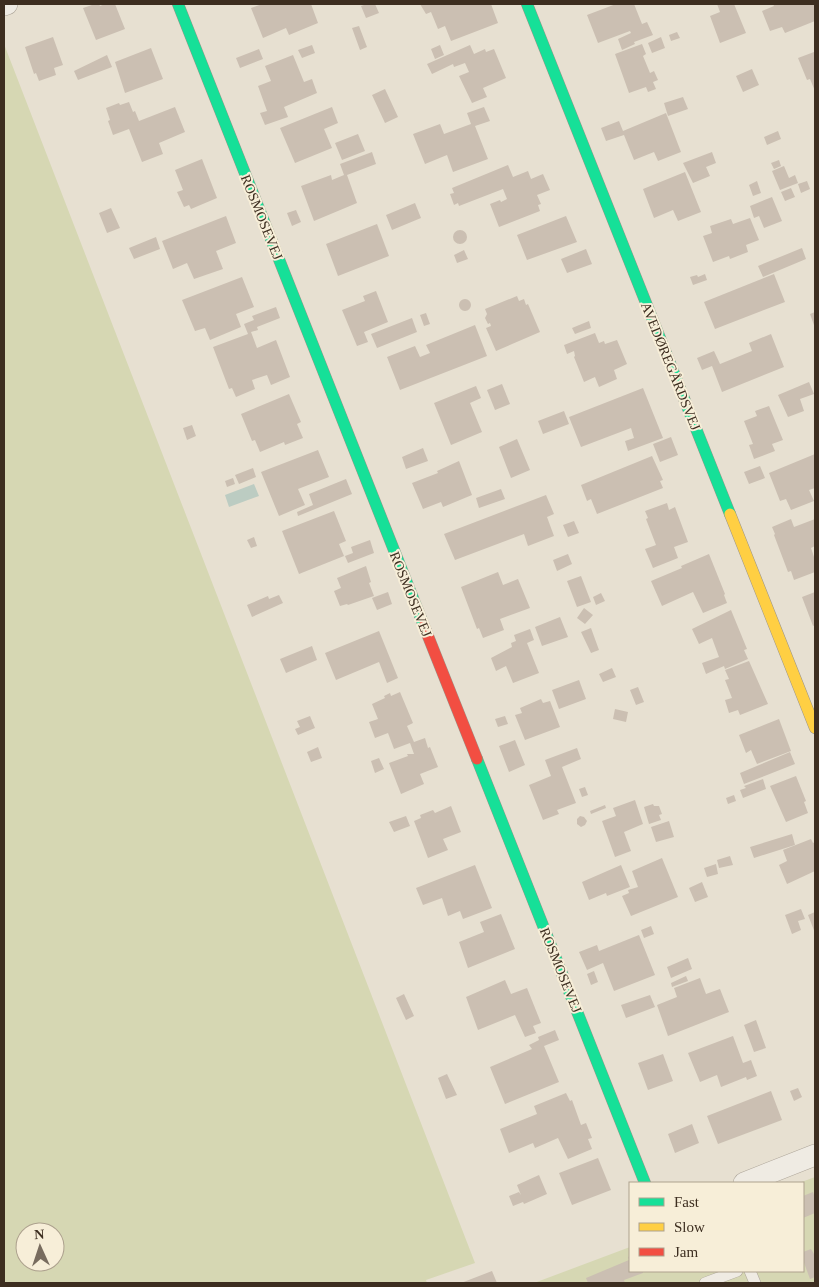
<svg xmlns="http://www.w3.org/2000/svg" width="819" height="1287" viewBox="0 0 819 1287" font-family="Georgia,serif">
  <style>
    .green { fill: #d6d7b3; fill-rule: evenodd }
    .water { fill: #bcccc2 }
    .building { fill: #cbbfb2 }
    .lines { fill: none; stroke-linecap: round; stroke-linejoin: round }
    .lane-casing { stroke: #ada599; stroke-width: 12 }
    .street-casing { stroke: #ada599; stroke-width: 22 }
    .fast-casing { stroke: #9c958a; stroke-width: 12 }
    .slow-casing { stroke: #9c958a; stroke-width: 12 }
    .jam-casing { stroke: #9c958a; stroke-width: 12 }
    .lane { stroke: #efebe3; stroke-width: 11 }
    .street { stroke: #efebe3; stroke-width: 21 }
    .fast { stroke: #16e098; stroke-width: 11 }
    .slow { stroke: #ffcf43; stroke-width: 11 }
    .jam { stroke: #f24e42; stroke-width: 11 }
    .labels { text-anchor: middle; stroke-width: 4; stroke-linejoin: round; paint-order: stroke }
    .street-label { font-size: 14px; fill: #3d2e20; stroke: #f7eed8 }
  </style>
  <rect width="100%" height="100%" fill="#e7e0d1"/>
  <path class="green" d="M 4,44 L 475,1263 L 426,1280 L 427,1283 L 4,1283 ZM 25,1232 L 55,1232 L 55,1262 L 25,1262 Z
    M 815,1177 L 815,1283 L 534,1283 L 630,1247 L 630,1271 L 803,1271 L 803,1183 L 799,1183 Z"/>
  <path class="water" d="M 254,484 L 259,496 L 229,507 L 225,495 Z"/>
  <path class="building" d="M 95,4 L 99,4 L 100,6 L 105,4 L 115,4 L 125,29 L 96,40 L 83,8 Z
    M 262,4 L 311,4 L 318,23 L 289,35 L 286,28 L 263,38 L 251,8 Z
    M 367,4 L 375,4 L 379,13 L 366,18 L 361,6 Z
    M 420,4 L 491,4 L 498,23 L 451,41 L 445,26 L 438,29 L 431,12 L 426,14 Z
    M 616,4 L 634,4 L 642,24 L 647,22 L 653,35 L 634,42 L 635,44 L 622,50 L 618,39 L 631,33 L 630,31 L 598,43 L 587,15 Z
    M 717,4 L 734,4 L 746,33 L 720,43 L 710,16 L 720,12 Z
    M 773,4 L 815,4 L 815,21 L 785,33 L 782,27 L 770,31 L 762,11 L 774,6 Z
    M 359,26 L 367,47 L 360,50 L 352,28 Z
    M 677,32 L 680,38 L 671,41 L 669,35 Z
    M 53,37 L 63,65 L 54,68 L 56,75 L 39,81 L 36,73 L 34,74 L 25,47 Z
    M 661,37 L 665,48 L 652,53 L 648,43 Z
    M 642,44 L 646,54 L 643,56 L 650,73 L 654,71 L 658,80 L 653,82 L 656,89 L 648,92 L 646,87 L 629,93 L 615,54 Z
    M 312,45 L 315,53 L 302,58 L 298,50 Z
    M 440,45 L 444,55 L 435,59 L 431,49 Z
    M 470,45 L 474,54 L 485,49 L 486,52 L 494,49 L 506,78 L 483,88 L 487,97 L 472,103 L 459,76 L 469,72 L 465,63 L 454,67 L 453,64 L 432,74 L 427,64 Z
    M 151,48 L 163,79 L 125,93 L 115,62 Z
    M 259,49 L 263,59 L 240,68 L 236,58 Z
    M 814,52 L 815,54 L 815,91 L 810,79 L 807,80 L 798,58 Z
    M 107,55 L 112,67 L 78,80 L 74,71 Z
    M 293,55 L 304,82 L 312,79 L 317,93 L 284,107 L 288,117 L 265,125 L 260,113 L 267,111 L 258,86 L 271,81 L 265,66 Z
    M 752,69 L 759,85 L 743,92 L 736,76 Z
    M 385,89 L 398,117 L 385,123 L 372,95 Z
    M 683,97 L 688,109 L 668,116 L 664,103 Z
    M 129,102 L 133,112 L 135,111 L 139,121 L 175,107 L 185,132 L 159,143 L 163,154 L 142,162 L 129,129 L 113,135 L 108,121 L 110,120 L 106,108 L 119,103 L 120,105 Z
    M 332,107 L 338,123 L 324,129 L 332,148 L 295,163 L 280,128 Z
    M 484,107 L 490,121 L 475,126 L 488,159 L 453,172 L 447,155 L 425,164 L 413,134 L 440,124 L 444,134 L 471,124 L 467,113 Z
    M 666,113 L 681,152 L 658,161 L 654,152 L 634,160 L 624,135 L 606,141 L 601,128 L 619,121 L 623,131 Z
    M 778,131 L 781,139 L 767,145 L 764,137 Z
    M 358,134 L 365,151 L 342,160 L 335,143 Z
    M 372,152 L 376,164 L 347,175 L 357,203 L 314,221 L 301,186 L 331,175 L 332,180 L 344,175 L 340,164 Z
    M 712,152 L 716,163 L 706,167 L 710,176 L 693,183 L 683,163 Z
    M 202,159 L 217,198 L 191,209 L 189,205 L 184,207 L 177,192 L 183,190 L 175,170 Z
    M 779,160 L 781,166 L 774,169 L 771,163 Z
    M 508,165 L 513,177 L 528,171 L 531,179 L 543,174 L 550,190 L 537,195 L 541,204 L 538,205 L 540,211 L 499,227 L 490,204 L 500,200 L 501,202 L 507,199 L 503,189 L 459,206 L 458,203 L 454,205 L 450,194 L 454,193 L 452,188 Z
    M 784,166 L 789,178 L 795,175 L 798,183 L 780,190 L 772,171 Z
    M 685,172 L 701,212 L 678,221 L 673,210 L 654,218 L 643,189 Z
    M 757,181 L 761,193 L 753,196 L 749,185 Z
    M 807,181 L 810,189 L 801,193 L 798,184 Z
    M 791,188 L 795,197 L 785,201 L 781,192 Z
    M 772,197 L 782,221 L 764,228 L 759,216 L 754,218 L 750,206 Z
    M 415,203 L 421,218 L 392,230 L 386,215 Z
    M 111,208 L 120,228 L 107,233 L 99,213 Z
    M 296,210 L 301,222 L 292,226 L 287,213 Z
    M 226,216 L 236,243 L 216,251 L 223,269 L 194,279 L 187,263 L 173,269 L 162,241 Z
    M 566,216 L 577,242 L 527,260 L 517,235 Z
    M 750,218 L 759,240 L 746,245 L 748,252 L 730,259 L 729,256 L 713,262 L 703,236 L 712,233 L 710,226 L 731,219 L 733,224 Z
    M 377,224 L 389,256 L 338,276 L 326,244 Z
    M453 237a7 7 0 1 1 14 0a7 7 0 1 1-14 0Z
    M 156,237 L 160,249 L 134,259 L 129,248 Z
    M 802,248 L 806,259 L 763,277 L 758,266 Z
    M 586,249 L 592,264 L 567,273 L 561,259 Z
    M 464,250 L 468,259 L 457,263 L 454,255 Z
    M 705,274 L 707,280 L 693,285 L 690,277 L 697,275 L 698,277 Z
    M 774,274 L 785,302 L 715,329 L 704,302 Z
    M 242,277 L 254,307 L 236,314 L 241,327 L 210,340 L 205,328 L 195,331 L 182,300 Z
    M 376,291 L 388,322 L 364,332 L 368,342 L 357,346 L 342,310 L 365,301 L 363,296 Z
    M 517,296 L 519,301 L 524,299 L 526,305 L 528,304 L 540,332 L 496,351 L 486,328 L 491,326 L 490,323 L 488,324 L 485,318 L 487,314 L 485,309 Z
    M459 305a6 6 0 1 1 12 0a6 6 0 1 1-12 0Z
    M 276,307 L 280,318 L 257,327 L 258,330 L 251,332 L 257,348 L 276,340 L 290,377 L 271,385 L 267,375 L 252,380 L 255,389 L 236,397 L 232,388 L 229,389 L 213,347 L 248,334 L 244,324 L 254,320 L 252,316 Z
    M 815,312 L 815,328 L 810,314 Z
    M 426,313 L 430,324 L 424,326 L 420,315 Z
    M 412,318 L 417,332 L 377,348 L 371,334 Z
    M 589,321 L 591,328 L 575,334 L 572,328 Z
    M 475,325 L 487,356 L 400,390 L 387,357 L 415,346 L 420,357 L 430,353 L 426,345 Z
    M 595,333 L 599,343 L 604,341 L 605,344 L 617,340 L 627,364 L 614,370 L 617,379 L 599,387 L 595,377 L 584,382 L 574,357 L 575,356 L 574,351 L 567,354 L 564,345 Z
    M 771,334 L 784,367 L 722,392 L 712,366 L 702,370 L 697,358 L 714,351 L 720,364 L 752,351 L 749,343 Z
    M 809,382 L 814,394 L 800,399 L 804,411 L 788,417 L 778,395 Z
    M 502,384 L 510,404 L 495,410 L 487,390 Z
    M 476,386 L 481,398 L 470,403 L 482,432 L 451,445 L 434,403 Z
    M 643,388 L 663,438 L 628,451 L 625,441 L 634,438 L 631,428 L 581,447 L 569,417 Z
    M 289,394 L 301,422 L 297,424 L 303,438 L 285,445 L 284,442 L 260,452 L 255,440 L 252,441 L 241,414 Z
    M 769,406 L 783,440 L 772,444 L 775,451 L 754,459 L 749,445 L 753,444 L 744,421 L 757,416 L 755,411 Z
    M 564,411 L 569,424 L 543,434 L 538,421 Z
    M 192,425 L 196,436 L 187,440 L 183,428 Z
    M 671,437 L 678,455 L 660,462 L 653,444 Z
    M 517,439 L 530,470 L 511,478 L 499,447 Z
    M 423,448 L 428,461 L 406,469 L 402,457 Z
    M 318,450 L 329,477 L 298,489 L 305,505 L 279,516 L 261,472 Z
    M 815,454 L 815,488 L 809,490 L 814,501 L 791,510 L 786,499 L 780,501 L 769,473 Z
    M 652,456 L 663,480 L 660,481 L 663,488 L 597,514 L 591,499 L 587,501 L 581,485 Z
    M 459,461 L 472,495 L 443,507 L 441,502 L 423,509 L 412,483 L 438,473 L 437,471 Z
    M 760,466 L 765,478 L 749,484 L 744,472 Z
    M 253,468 L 256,477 L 239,484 L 235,475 Z
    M 233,478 L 235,484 L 227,487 L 225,481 Z
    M 346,479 L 352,494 L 298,516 L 297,512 L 313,505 L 309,494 Z
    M 501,489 L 505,499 L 479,508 L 476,498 Z
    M 546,495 L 554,514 L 547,517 L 554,536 L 528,546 L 524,534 L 455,560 L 444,534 Z
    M 667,503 L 669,510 L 675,507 L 688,542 L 674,547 L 678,558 L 653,568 L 645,549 L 656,545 L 646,519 L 648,518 L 645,511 Z
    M 334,511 L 346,541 L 339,544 L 344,556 L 299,574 L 282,531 Z
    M 791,519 L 794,527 L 815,519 L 815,546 L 811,548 L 815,560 L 815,572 L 794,580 L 791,571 L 788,572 L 774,535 L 775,534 L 772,527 Z
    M 574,521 L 579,533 L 568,537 L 563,525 Z
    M 254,537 L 257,546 L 251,548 L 247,540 Z
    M 370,540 L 374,553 L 348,563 L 345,556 L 353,553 L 351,547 Z
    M 568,554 L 572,564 L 557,571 L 553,560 Z
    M 709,554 L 725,594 L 724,595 L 727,603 L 703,613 L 693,592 L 662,606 L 651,581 L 682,568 L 681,566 Z
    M 366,566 L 371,582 L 369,583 L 374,596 L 348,605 L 347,604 L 340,606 L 334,591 L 341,588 L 337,578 Z
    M 498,572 L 503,585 L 518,579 L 530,608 L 500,619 L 504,630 L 483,638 L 479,628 L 477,629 L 461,587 Z
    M 581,576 L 591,602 L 577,607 L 567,581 Z
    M 388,592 L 392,604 L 377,610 L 372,598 Z
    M 815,592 L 815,625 L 813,626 L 802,597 Z
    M 601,593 L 605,601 L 596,605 L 593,597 Z
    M 279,595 L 283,603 L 252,617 L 247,605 L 268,596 L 269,599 Z
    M 584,608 L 593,615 L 585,624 L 577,618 Z
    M 731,610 L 747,649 L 744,650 L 748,659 L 725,669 L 724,666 L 706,674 L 702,663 L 719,657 L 712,638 L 699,644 L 692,629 Z
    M 560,617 L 568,637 L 542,646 L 535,627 Z
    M 591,628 L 599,650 L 591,653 L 581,632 Z
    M 530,629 L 534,640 L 527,643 L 539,673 L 513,683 L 506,666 L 496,671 L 491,658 L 512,647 L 511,643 L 516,641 L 514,635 Z
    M 379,631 L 398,678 L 387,683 L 379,662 L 336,680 L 325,653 Z
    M 312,646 L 317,660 L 286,673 L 280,659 Z
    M 749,661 L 768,704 L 740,715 L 738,710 L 729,713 L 725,700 L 732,698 L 725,680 L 729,679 L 725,670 Z
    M 612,668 L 616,677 L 603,682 L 599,674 Z
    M 579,680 L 586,699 L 559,709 L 552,690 Z
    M 638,687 L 644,702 L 636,705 L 630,690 Z
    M 400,692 L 413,723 L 407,726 L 414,742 L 425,738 L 428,748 L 430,747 L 438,767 L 420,774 L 424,784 L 401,794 L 389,763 L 408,756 L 407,754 L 414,754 L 410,743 L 394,749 L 388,733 L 375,738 L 369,722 L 378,719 L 372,704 L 385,698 L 384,696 L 390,693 L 391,696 Z
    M 541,699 L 543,703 L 550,701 L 560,727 L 525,740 L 515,715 L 522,713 L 520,708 Z
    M 615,709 L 628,712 L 626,722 L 613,719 Z
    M 310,716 L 315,728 L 298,735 L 295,729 L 300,727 L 297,721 Z
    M 505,716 L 508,724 L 498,727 L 495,719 Z
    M 779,719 L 791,751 L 757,764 L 751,750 L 746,753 L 739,735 Z
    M 515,740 L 525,765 L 509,772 L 499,746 Z
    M 318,747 L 322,758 L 311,762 L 307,752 Z
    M 577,748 L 581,759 L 562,767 L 576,803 L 557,810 L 559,814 L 543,820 L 529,785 L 551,776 L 545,760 Z
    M 790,752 L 795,764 L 744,784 L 740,773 Z
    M 379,758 L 384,769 L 375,773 L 371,761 Z
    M 796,776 L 806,801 L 804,802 L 808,813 L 786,822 L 770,786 Z
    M 763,779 L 766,789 L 743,798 L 740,790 L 746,788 L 744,786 Z
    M 585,787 L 588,795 L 582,797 L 579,789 Z
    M 734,795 L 736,801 L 728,804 L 726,798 Z
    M 635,800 L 643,824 L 624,832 L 631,851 L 615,857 L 602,821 L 616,816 L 613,808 Z
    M 653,804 L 654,806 L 659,806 L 662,814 L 659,815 L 661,820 L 649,824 L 644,807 Z
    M 605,805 L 606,808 L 591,814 L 590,811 Z
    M 451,806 L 461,832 L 443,839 L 448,850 L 428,858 L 414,821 L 421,818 L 420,815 L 433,810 L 435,813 Z
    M 406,816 L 410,826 L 394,832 L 389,822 Z
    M 580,816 L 584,817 L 587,821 L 585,825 L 581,827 L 577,824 L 577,819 Z
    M 669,821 L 674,837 L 656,842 L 651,827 Z
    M 792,834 L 795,845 L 754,858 L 750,847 Z
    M 811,839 L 813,843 L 815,842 L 815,871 L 787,884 L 779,865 L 787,861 L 783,850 Z
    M 730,856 L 733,865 L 719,868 L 717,860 Z
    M 662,858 L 678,897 L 631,916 L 622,896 L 629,893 L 628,890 L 638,887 L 632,871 Z
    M 716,864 L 718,874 L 707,877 L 704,868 Z
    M 475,865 L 492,908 L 463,919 L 460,911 L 448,916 L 442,898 L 423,905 L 416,888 Z
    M 621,865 L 630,887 L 607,896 L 606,893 L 589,900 L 582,882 Z
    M 702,882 L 708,897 L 695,902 L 689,888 Z
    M 801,909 L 805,919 L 798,921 L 801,930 L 792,934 L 785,915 Z
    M 815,912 L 815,933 L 808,915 Z
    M 501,914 L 515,949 L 468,968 L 459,942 L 484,932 L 480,922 Z
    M 651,926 L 654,934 L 644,938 L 641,930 Z
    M 639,935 L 655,975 L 614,991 L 603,963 L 587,970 L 579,952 L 597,945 L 599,951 Z
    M 688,958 L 692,969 L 671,978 L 667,967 Z
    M 594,971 L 598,982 L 591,985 L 587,974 Z
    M 686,976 L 688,981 L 672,987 L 671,983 Z
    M 700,978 L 706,994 L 720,989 L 729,1012 L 668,1036 L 657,1005 L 677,997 L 674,988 Z
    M 505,980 L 511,994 L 527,988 L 541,1023 L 533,1026 L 536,1033 L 525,1037 L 515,1015 L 478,1030 L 466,997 Z
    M 404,994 L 414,1016 L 406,1020 L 396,998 Z
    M 650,995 L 655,1007 L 626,1018 L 621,1005 Z
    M 756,1020 L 766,1048 L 754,1052 L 744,1025 Z
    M 555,1030 L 559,1040 L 544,1046 L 559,1082 L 505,1104 L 490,1067 L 532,1049 L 529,1045 L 539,1040 L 538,1037 Z
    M 733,1036 L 743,1063 L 751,1060 L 757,1076 L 747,1080 L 746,1077 L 721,1087 L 717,1075 L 700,1082 L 688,1053 Z
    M 663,1054 L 673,1081 L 648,1090 L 638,1063 Z
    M 447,1074 L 457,1095 L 446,1099 L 438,1078 Z
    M 798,1088 L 802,1097 L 794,1101 L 790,1091 Z
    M 771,1091 L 782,1120 L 718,1144 L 707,1116 Z
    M 566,1093 L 570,1101 L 572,1100 L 581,1125 L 586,1123 L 592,1138 L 588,1139 L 592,1149 L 568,1159 L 558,1138 L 535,1148 L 533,1143 L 509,1153 L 500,1129 L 537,1114 L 534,1106 Z
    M 692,1124 L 699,1143 L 675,1153 L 668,1134 Z
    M 598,1158 L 611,1190 L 572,1205 L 559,1173 Z
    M 539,1175 L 547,1194 L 524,1204 L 523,1202 L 513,1206 L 509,1196 L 519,1192 L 521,1195 L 517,1185 Z
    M 813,1192 L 815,1198 L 815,1213 L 803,1218 L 803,1196 Z
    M 811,1249 L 814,1254 L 815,1253 L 815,1277 L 810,1279 L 803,1260 L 803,1252 Z
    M 630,1256 L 630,1271 L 643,1271 L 643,1273 L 624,1280 L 625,1283 L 588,1283 L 586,1278 L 629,1260 L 628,1257 Z
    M 492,1271 L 497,1283 L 461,1283 Z"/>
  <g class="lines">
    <defs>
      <path id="lane" d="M 750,1271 L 755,1283
        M 705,1283 L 737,1271"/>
      <path id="street" d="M 4,5 L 7,4
        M 744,1183 L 815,1155"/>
      <path id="fast" d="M 178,4 L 424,626
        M 527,4 L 730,514
        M 477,759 L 645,1183"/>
      <path id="slow" d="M 730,514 L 815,728"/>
      <path id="jam" d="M 424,626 L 477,759"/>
    </defs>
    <use href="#lane" class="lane-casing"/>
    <use href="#street" class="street-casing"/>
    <use href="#fast" class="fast-casing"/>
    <use href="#slow" class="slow-casing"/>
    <use href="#jam" class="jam-casing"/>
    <use href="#lane" class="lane"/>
    <use href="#street" class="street"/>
    <use href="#fast" class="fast"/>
    <use href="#slow" class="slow"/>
    <use href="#jam" class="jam"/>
  </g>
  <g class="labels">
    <g class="street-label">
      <text transform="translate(262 217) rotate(68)" y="5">ROSMOSEVEJ</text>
      <text transform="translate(671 366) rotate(68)" y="5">AVEDØREGÅRDSVEJ</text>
      <text transform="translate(411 594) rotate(68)" y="5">ROSMOSEVEJ</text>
      <text transform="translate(561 970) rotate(68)" y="5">ROSMOSEVEJ</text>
    </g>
  </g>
  <rect width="819" height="1287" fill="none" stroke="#3d2e20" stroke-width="10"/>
  <rect x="629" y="1182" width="175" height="90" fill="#f7eed8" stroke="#ada18e"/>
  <rect x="639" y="1198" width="25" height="8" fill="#16e098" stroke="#ada18e"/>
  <text x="674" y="1207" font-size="15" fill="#3d2e20">Fast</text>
  <rect x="639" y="1223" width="25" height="8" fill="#ffcf43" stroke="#ada18e"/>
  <text x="674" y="1232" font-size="15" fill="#3d2e20">Slow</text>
  <rect x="639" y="1248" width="25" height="8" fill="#f24e42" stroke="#ada18e"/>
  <text x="674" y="1257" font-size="15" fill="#3d2e20">Jam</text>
  <g transform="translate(40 1247) rotate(357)"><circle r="24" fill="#f7eed8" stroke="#ada18e"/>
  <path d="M0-4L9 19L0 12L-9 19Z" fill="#786c5e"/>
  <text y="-8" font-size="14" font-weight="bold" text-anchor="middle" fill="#3d2e20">N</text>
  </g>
</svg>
